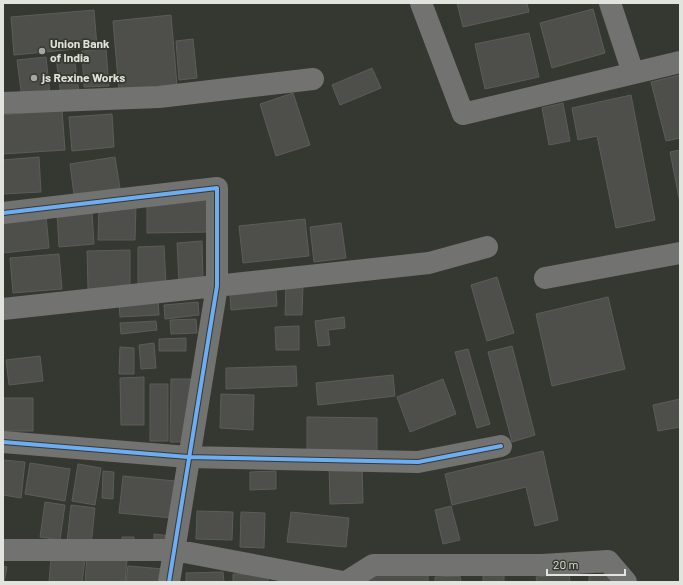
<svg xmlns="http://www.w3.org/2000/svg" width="683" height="585" viewBox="0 0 683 585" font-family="Barlow,sans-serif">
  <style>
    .building { fill: #4e4f4b; stroke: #5b5d58 }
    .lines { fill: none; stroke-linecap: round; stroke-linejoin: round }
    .street { stroke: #727271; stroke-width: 22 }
    .cycleway-casing { stroke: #36392f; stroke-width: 6 }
    .cycleway { stroke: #6dadf4; stroke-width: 4 }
    .poi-dot { fill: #a5a7a1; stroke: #36392f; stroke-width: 1.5 }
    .labels { text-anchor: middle; stroke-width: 3.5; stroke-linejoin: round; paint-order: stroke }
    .poi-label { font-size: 12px; font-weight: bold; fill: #e1e3dd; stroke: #36392f; text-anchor: start }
  </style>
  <rect width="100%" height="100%" fill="#353731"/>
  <path class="building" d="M 457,3 L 527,3 L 529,12 L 463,27 Z
    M 593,9 L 605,53 L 552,68 L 540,23 Z
    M 94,10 L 97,47 L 14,55 L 11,17 Z
    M 171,15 L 177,85 L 119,91 L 113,21 Z
    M 529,33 L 539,77 L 485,89 L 475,44 Z
    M 193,39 L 197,78 L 179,80 L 176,41 Z
    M 106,49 L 109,86 L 84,87 L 82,51 Z
    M 74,56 L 79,93 L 61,96 L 56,58 Z
    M 46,57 L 50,95 L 22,98 L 17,60 Z
    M 372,68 L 381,88 L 340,105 L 332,85 Z
    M 680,75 L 680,138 L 666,141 L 651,82 Z
    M 293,93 L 310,145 L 276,156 L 260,104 Z
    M 631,95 L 655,220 L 616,228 L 597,136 L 578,140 L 572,108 Z
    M 563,103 L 570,141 L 549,145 L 542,108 Z
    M 62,110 L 65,150 L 3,154 L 3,115 Z
    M 112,114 L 114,147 L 72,151 L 69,117 Z
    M 680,150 L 680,203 L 670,152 Z
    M 39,157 L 41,192 L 3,194 L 3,160 Z
    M 115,157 L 120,188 L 74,195 L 70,164 Z
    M 211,199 L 211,232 L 147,233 L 147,201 Z
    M 99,206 L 136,206 L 135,240 L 98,240 Z
    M 92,212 L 94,244 L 59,247 L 57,214 Z
    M 46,216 L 49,248 L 3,253 L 3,221 Z
    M 305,219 L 309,256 L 243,263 L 239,226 Z
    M 341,223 L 346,258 L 314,262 L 310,227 Z
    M 202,241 L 203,281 L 179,282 L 177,243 Z
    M 164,246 L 166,284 L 138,285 L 138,247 Z
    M 130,250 L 130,288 L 88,289 L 87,251 Z
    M 59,254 L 62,289 L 13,293 L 10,258 Z
    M 497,277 L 514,333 L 487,341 L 471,285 Z
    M 286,286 L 303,286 L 302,315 L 285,315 Z
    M 276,290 L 277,306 L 231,310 L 230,295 Z
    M 608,297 L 625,369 L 552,386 L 536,314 Z
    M 158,299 L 159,315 L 120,317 L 119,301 Z
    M 198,302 L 199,315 L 165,319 L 164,305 Z
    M 344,317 L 345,328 L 328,330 L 330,345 L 318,346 L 315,321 Z
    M 196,319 L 197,333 L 171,334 L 170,320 Z
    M 156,321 L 157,330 L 121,334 L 120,323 Z
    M 299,326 L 299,350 L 276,350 L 275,327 Z
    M 186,338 L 186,351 L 159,351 L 159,339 Z
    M 154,343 L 156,368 L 141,369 L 139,345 Z
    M 512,346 L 535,435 L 512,442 L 488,352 Z
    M 120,347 L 134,348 L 134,374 L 119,374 Z
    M 468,349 L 490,424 L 477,428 L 455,352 Z
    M 40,356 L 43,381 L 9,385 L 6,360 Z
    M 296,366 L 297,386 L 226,389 L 226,368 Z
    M 393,375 L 395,396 L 318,405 L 316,383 Z
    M 144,377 L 144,425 L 121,425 L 120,378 Z
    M 171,379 L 191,379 L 189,442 L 170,442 Z
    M 443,379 L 456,414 L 410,432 L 397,397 Z
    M 150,384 L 168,384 L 168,441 L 150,441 Z
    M 221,394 L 254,395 L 253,430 L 220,428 Z
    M 3,398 L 33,398 L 33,431 L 3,431 Z
    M 680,399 L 680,427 L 658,431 L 653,405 Z
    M 307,417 L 377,418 L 377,451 L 307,451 Z
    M 543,451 L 558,520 L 535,526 L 526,487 L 452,505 L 445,474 Z
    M 3,460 L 25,462 L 21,498 L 3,495 Z
    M 30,463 L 70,469 L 65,501 L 25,494 Z
    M 78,464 L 101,468 L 95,505 L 72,501 Z
    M 329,465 L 362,465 L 363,503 L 330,504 Z
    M 103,471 L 114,472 L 113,499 L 102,498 Z
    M 276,471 L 276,489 L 250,490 L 250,472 Z
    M 123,476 L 175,481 L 172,518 L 119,513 Z
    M 45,502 L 65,505 L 60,540 L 40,537 Z
    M 71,505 L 95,508 L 91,545 L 67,542 Z
    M 451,506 L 460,540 L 443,544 L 435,510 Z
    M 197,511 L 233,512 L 232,540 L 196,539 Z
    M 241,512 L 265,513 L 264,548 L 240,547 Z
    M 291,512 L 349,518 L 346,547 L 287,542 Z
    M 154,534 L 171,536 L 171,545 L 154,543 Z
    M 122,537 L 134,537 L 134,546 L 122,546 Z
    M 51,557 L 85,560 L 82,582 L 49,582 Z
    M 87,557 L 127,560 L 125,582 L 85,582 Z
    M 3,566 L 7,567 L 4,582 L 3,582 Z
    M 128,566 L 164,569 L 163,582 L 126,582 Z
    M 369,569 L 428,571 L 428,582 L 369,582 Z
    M 223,572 L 224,582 L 186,582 L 186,573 Z
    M 233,574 L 268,574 L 268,582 L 233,582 Z
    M 483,574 L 504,574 L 504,582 L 483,582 Z
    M 569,574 L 570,582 L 537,582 L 536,577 Z
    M 618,574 L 618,582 L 589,582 L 589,576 Z
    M 460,576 L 461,582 L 435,582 L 435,577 Z"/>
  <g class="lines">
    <path class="street" d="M 421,3 L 463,114 L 680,62
      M 610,3 L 633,73
      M 3,103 L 159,97 L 313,79
      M 3,213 L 217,188 L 217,286 L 169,582
      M 545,278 L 680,253
      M 3,309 L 429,263 L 487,247
      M 3,442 L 188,457 L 418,462 L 501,446
      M 3,550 L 174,550 L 343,582
      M 346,582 L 373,565 L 542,565 L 608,561 L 626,582"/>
    <defs>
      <path id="cycleway" d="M 3,213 L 217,188 L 217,286 L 169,582
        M 3,442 L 188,457 L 418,462 L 501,446"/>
    </defs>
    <use href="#cycleway" class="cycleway-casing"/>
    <use href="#cycleway" class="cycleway"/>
  </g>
  <g class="poi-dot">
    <circle cx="42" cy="51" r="4"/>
    <circle cx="34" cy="78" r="4"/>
  </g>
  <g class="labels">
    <g class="poi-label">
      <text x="50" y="48">Union Bank<tspan x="50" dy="14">of India</tspan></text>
      <text x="42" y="82">js Rexine Works</text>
    </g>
  </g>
  <rect width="683" height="585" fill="none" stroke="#e1e3dd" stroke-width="8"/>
  <path d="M547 569v6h78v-6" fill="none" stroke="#e1e3dd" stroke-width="2"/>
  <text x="553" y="569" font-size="12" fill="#e1e3dd" stroke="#36392f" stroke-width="3" paint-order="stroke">20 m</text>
</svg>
